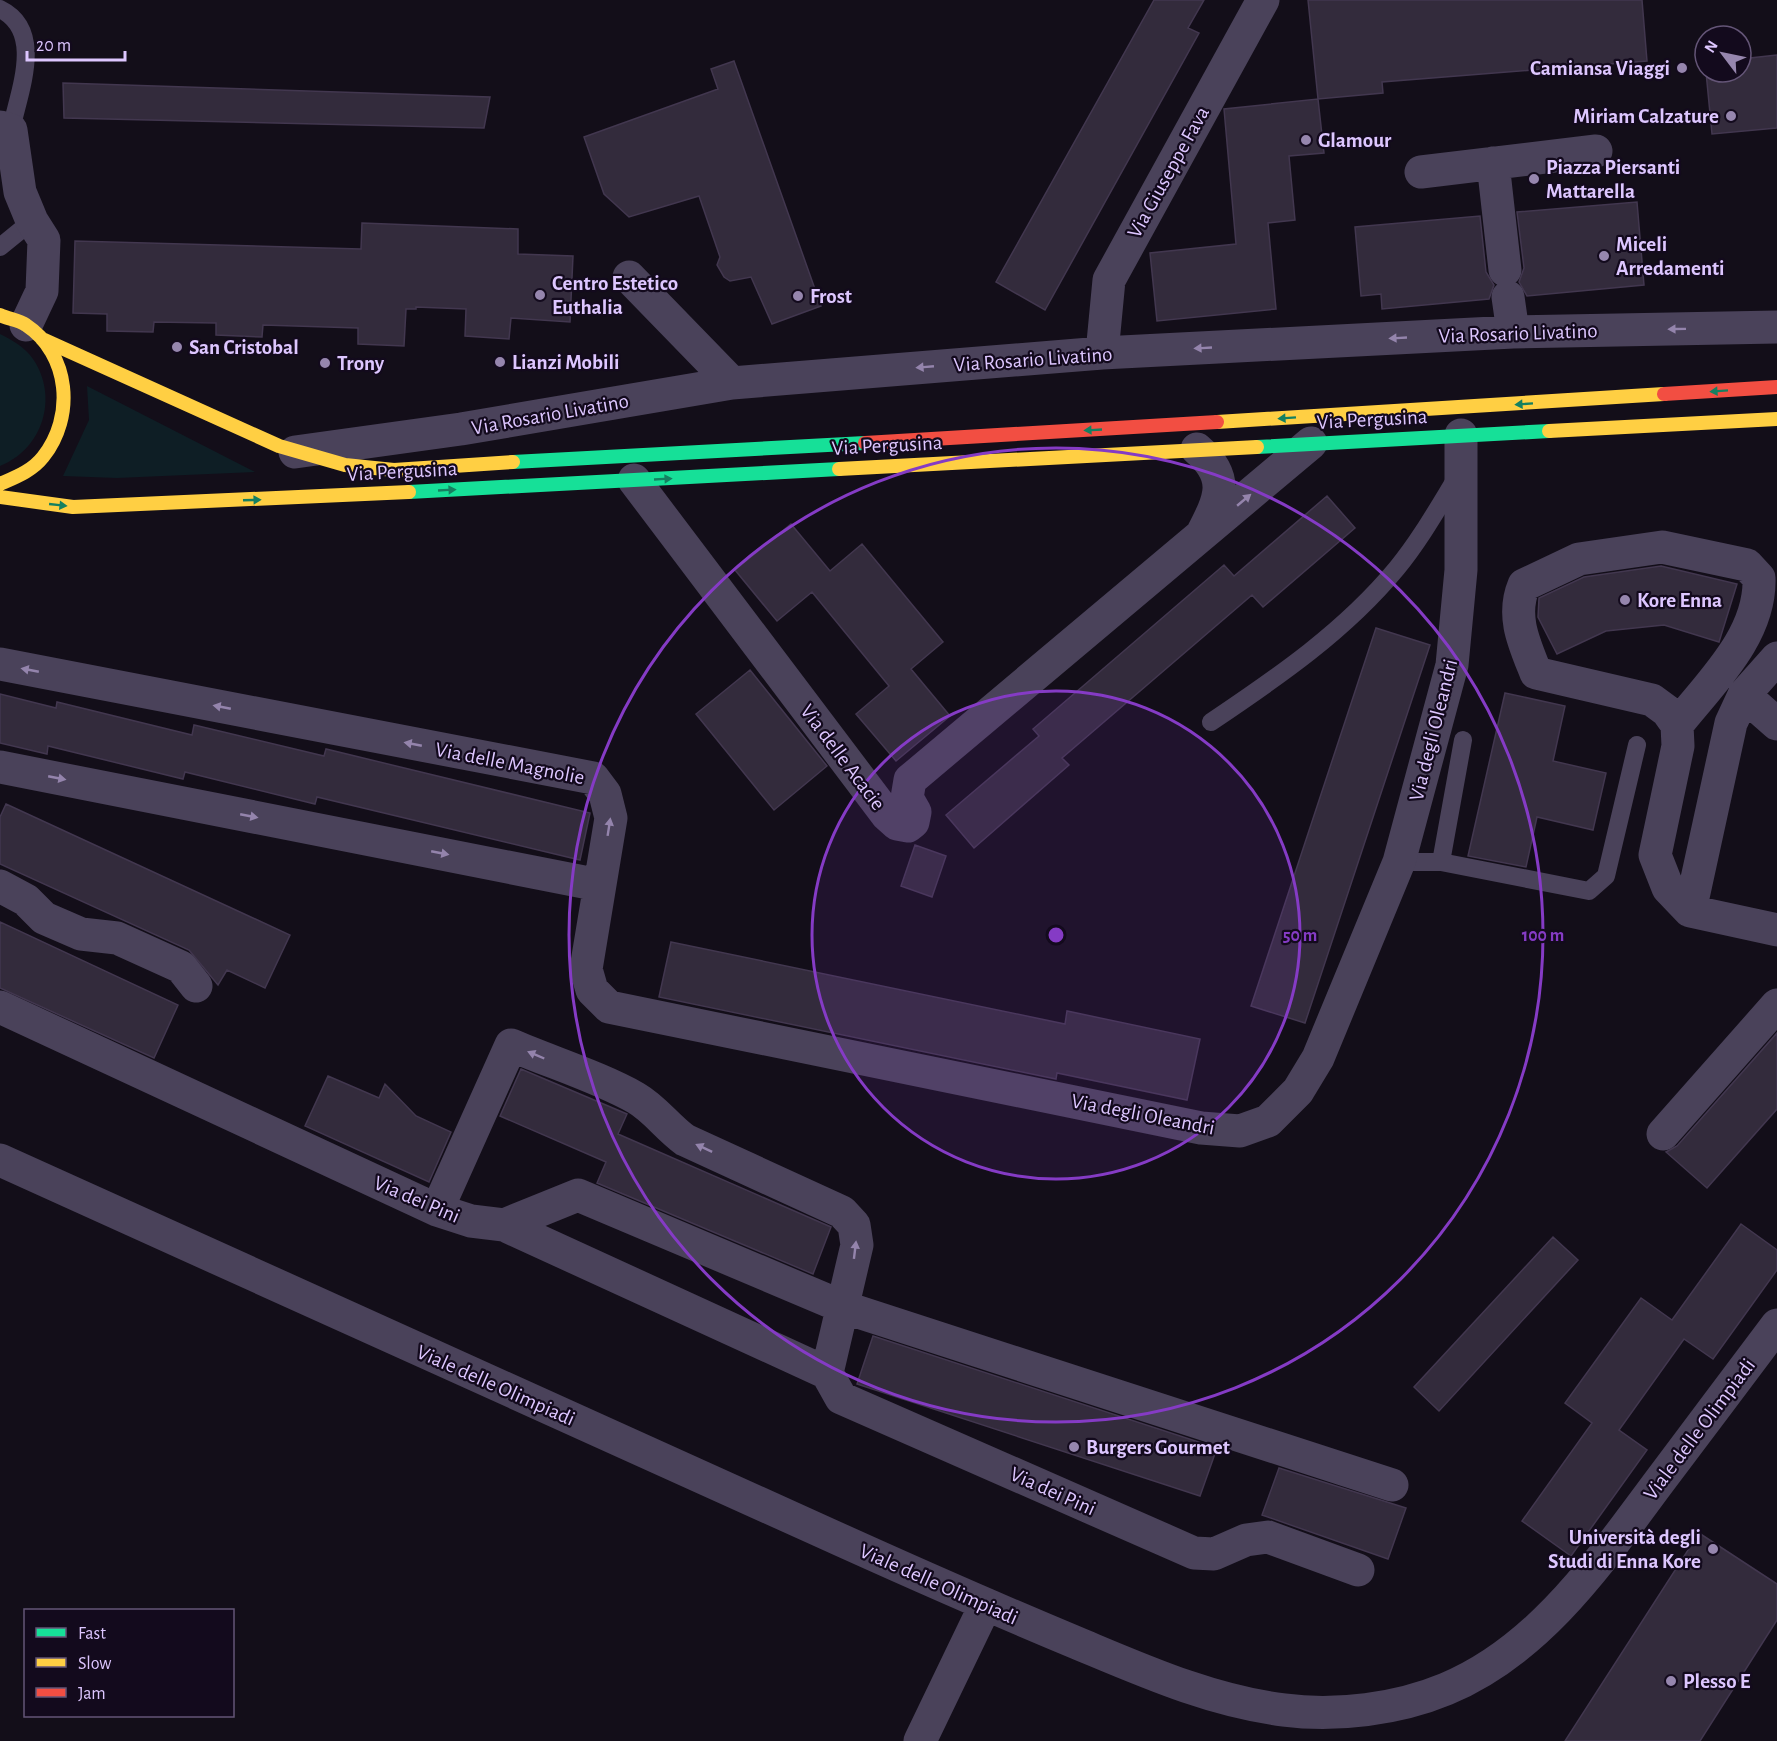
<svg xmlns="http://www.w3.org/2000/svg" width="1777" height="1741" viewBox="0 0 1777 1741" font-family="'Alegreya Sans',sans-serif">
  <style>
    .green { fill: #0e1e25 }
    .building { fill: #332b3c; stroke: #42374f; stroke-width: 1.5 }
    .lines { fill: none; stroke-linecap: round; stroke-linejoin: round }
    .lane { stroke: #4a425a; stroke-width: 18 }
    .street { stroke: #4a425a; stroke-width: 33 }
    .fast { stroke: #16e098; stroke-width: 14 }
    .slow { stroke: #ffcf43; stroke-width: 14 }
    .jam { stroke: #f24e42; stroke-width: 14 }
    .oneway { fill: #9484ac }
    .oneway2 { fill: #158061 }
    .ring { fill: none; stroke: #853bc5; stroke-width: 3 }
    .poi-dot { fill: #9686ae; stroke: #130a1d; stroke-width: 2 }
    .labels { text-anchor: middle; stroke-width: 4.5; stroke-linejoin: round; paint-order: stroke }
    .poi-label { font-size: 21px; font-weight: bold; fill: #ddc6ff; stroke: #130a1d; text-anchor: start }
    .street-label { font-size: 21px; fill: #ddc6ff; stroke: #130a1d }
    .centre { fill: #853bc5; stroke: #130a1d; stroke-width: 3 }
    .ring-label { font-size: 18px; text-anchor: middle; font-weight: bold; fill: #853bc5; stroke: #130a1d; stroke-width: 4.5; stroke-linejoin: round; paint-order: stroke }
  </style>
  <rect width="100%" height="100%" fill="#130e19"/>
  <path class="green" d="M 0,334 C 12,340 25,347 33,359 C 59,397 43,449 0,466 Z
    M 87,386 L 255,472 L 117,478 L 63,476 L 89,420 Z"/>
  <path class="building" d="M 1154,0 L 1204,0 L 1188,28 L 1199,33 L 1045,310 L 996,282 Z
    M 1308,0 L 1642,0 L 1647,61 L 1382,82 L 1383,93 L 1318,99 Z
    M 1777,55 L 1777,128 L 1712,134 L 1706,72 L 1741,72 L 1741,59 Z
    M 734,61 L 821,306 L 772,324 L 751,277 L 730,281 L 724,277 L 717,265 L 720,257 L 699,196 L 629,217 L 604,194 L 584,137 L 718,89 L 711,69 Z
    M 63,83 L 490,97 L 484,128 L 64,118 Z
    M 1318,99 L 1324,153 L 1289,156 L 1295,220 L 1268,223 L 1276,309 L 1157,321 L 1150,253 L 1236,244 L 1224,109 Z
    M 1637,202 L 1644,285 L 1527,296 L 1519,282 L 1524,268 L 1517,212 Z
    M 1480,216 L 1486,272 L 1494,285 L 1489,299 L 1382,309 L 1381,294 L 1361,296 L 1355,227 Z
    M 362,223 L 518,229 L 518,254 L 573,256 L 570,322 L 511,318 L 509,339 L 465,336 L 466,309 L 416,307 L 416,309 L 406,309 L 404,346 L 358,344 L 358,328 L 263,325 L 262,337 L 216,335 L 216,323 L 154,322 L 153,332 L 107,331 L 107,314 L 73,313 L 75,241 L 361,249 Z
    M 1327,496 L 1355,528 L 1263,607 L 1252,595 L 1062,758 L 1069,765 L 974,848 L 946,815 L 1039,736 L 1033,729 L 1224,565 L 1234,576 Z
    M 791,524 L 830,571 L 862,544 L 943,642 L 911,669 L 950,716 L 896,761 L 856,714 L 889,686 L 812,592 L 777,621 L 735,570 Z
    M 1661,566 L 1737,584 L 1719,642 L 1664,625 L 1606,631 L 1557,654 L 1538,617 L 1539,598 L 1584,577 Z
    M 1376,628 L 1430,645 L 1305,1023 L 1251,1006 Z
    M 750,670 L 827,766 L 774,810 L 696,714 Z
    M 1505,693 L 1565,706 L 1553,761 L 1606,773 L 1593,830 L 1537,817 L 1526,867 L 1468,856 Z
    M 0,694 L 56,708 L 57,702 L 192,735 L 194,725 L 324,756 L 326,749 L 590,813 L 580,860 L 317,797 L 315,804 L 185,772 L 183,779 L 48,746 L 47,754 L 0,743 Z
    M 6,804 L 290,935 L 265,988 L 227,970 L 218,985 L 189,950 L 0,864 L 0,817 Z
    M 915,845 L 946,856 L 932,897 L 901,886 Z
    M 0,922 L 178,1005 L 154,1058 L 0,988 Z
    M 671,942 L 1065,1024 L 1067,1011 L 1200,1039 L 1187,1100 L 1057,1073 L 1056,1079 L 659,997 Z
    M 1777,1033 L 1777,1109 L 1707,1188 L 1666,1152 L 1677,1146 Z
    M 521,1069 L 627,1114 L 618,1134 L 831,1227 L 813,1274 L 597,1183 L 606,1162 L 500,1116 Z
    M 328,1076 L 379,1098 L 385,1084 L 416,1116 L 451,1132 L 429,1182 L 305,1126 Z
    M 1741,1224 L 1777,1250 L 1777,1270 L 1713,1359 L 1684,1339 L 1619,1430 L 1647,1450 L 1571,1556 L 1522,1521 L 1592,1423 L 1565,1403 L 1641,1298 L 1672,1320 Z
    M 1553,1237 L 1578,1260 L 1439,1411 L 1414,1387 Z
    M 873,1336 L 1217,1448 L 1200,1496 L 857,1384 Z
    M 1279,1468 L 1406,1508 L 1388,1559 L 1262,1515 Z
    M 1699,1533 L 1777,1584 L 1777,1620 L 1700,1741 L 1565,1741 Z"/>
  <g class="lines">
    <path class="lane" d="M 0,9 C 45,31 19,91 11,130
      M 0,247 L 32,221
      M 1211,722 C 1278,677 1345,631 1397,568 C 1420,540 1438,508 1457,477
      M 1399,862 L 1441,862 L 1589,891 L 1606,876 L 1637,745
      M 1441,862 L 1463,740"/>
    <path class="street" d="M 0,127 L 11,130 L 20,192 L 32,221 L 44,240 L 42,291 L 26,325
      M 1493,163 L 1505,270
      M 1421,172 L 1596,151
      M 629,277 L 732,383
      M 1508,297 L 1513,332
      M 1102,353 L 1109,280 L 1263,0
      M 1197,449 C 1231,478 1220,499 1202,534
      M 295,452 L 461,429 L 732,383 L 1102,353 L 1513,332 L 1777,327
      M 634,480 L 887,815 L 897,824 L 908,826 L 913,822 L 915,812 L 907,798 L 910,780 L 1311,443
      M 0,664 L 593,778 L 605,794 L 611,818 L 586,969 L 592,990 L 609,1007 L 1201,1128 L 1240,1131 L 1268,1121 L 1298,1091 L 1318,1058 L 1399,862 L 1452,665 L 1461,570 L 1461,435
      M 1744,695 L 1777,724
      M 1677,725 C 1710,683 1761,636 1759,578 L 1747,565 L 1662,547 L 1579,559 L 1524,585 C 1511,616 1524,643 1536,673 L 1652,700 L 1667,711 L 1677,725 L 1678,746 L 1655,855 L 1668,888 L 1690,911 L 1777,930
      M 0,767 L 599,885
      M 0,886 L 26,900 L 44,918 L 81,934 L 117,938 L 181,967 L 196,986
      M 1690,911 L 1731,723 L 1744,695 L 1777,658
      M 0,1007 L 437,1210 L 471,1221 L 504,1225 L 578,1195 L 843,1307 L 1392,1485
      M 1663,1134 L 1777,1005
      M 0,1160 C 271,1282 541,1405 812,1527 C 900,1567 988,1606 1077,1643 C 1144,1671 1211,1701 1284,1710 C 1336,1717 1398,1709 1446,1689 C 1540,1650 1600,1561 1659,1482 C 1698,1430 1738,1377 1777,1325
      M 437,1210 L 511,1045 C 550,1062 599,1077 636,1098 C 655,1109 667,1127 685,1140 L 842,1212 L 854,1225 L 857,1245 L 827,1373 L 841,1398 L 1194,1553 L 1214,1554 L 1246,1540 L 1268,1537 L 1358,1570
      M 504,1225 L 827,1373
      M 920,1741 L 985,1606"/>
    <path class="fast" d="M 1257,447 L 1549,431
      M 513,462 L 865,443
      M 409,492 L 839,469"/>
    <path class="slow" d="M 0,315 C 8,319 19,320 26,325 C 70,354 75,417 43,457 C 32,471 16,477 0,484
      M 42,339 L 279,446 L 345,465 L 394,470 L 513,462
      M 1217,422 L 1664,394
      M 1549,431 L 1777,419
      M 839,469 L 1257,447
      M 0,497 L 73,507 L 409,492"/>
    <path class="jam" d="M 1664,394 L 1777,387
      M 865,443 L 1217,422"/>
  </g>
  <defs><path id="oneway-solid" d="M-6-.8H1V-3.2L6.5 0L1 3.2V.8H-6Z" transform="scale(1.5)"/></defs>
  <g class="oneway">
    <use href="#oneway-solid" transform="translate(1677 329) rotate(179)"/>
    <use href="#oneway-solid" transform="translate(1398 338) rotate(177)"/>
    <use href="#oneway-solid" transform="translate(1203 348) rotate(177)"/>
    <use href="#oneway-solid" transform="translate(925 367) rotate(175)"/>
    <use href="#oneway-solid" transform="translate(1244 500) rotate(-40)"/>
    <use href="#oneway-solid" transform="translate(30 670) rotate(-169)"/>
    <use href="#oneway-solid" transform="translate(222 707) rotate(-169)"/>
    <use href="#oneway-solid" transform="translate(413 744) rotate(-169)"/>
    <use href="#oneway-solid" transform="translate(57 778) rotate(11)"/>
    <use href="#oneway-solid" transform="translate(249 816) rotate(11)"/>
    <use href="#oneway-solid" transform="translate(609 827) rotate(-81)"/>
    <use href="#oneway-solid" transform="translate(440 853) rotate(11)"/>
    <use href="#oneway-solid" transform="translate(536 1055) rotate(-157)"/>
    <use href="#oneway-solid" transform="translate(704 1148) rotate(-155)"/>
    <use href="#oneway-solid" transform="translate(855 1250) rotate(-83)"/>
  </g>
  <g class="oneway2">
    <use href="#oneway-solid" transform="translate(1719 391) rotate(176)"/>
    <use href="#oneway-solid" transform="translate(1524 404) rotate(176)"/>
    <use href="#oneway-solid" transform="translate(1287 418) rotate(176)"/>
    <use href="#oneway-solid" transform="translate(1093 430) rotate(177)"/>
    <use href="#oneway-solid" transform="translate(663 479) rotate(-3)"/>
    <use href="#oneway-solid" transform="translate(447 490) rotate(-3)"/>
    <use href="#oneway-solid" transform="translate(252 500) rotate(-2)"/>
    <use href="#oneway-solid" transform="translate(58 505) rotate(6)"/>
  </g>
  <circle cx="1056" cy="935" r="244" fill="#853bc5" fill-opacity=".12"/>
  <g class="ring">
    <circle cx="1056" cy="935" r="244"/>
    <circle cx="1056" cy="935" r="487"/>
  </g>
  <g class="poi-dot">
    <circle cx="1682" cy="68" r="6"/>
    <circle cx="1731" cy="116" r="6"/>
    <circle cx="1306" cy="140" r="6"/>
    <circle cx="1534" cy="179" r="6"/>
    <circle cx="1604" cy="256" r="6"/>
    <circle cx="540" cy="295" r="6"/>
    <circle cx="798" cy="296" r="6"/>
    <circle cx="177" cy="347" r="6"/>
    <circle cx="500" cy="362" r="6"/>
    <circle cx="325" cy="363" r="6"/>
    <circle cx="1625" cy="600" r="6"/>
    <circle cx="1074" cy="1447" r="6"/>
    <circle cx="1713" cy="1549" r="6"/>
    <circle cx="1671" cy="1681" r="6"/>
  </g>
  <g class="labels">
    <g class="poi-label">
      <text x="1670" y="75" text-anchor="end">Camiansa Viaggi</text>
      <text x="1719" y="123" text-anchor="end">Miriam Calzature</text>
      <text x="1318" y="147">Glamour</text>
      <text x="1546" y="174">Piazza Piersanti<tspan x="1546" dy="24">Mattarella</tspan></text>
      <text x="1616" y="251">Miceli<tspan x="1616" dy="24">Arredamenti</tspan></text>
      <text x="552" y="290">Centro Estetico<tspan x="552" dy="24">Euthalia</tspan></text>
      <text x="810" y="303">Frost</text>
      <text x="189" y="354">San Cristobal</text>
      <text x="512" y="369">Lianzi Mobili</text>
      <text x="337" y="370">Trony</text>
      <text x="1637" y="607">Kore Enna</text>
      <text x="1086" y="1454">Burgers Gourmet</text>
      <text x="1701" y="1544" text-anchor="end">Università degli<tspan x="1701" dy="24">Studi di Enna Kore</tspan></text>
      <text x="1683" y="1688">Plesso E</text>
    </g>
    <g class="street-label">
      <text transform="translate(1168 172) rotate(-61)" y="7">Via Giuseppe Fava</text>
      <text transform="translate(1518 333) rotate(-2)" y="7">Via Rosario Livatino</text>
      <text transform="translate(1033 359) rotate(-4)" y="7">Via Rosario Livatino</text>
      <text transform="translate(550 414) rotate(-10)" y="7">Via Rosario Livatino</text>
      <text transform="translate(1372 419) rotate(-3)" y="7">Via Pergusina</text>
      <text transform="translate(887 445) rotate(-3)" y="7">Via Pergusina</text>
      <text transform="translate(402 471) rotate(-3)" y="7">Via Pergusina</text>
      <text transform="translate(1433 730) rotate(-76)" y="7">Via degli Oleandri</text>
      <text transform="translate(843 757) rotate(53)" y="7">Via delle Acacie</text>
      <text transform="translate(510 763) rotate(11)" y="7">Via delle Magnolie</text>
      <text transform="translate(1143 1114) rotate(11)" y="7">Via degli Oleandri</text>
      <text transform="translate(417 1199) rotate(23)" y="7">Via dei Pini</text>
      <text transform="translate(496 1385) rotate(24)" y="7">Viale delle Olimpiadi</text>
      <text transform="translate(1699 1429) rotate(-53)" y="7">Viale delle Olimpiadi</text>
      <text transform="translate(1053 1491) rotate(24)" y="7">Via dei Pini</text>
      <text transform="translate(939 1584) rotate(24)" y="7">Viale delle Olimpiadi</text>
    </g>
  </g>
  <circle cx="1056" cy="935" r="9" class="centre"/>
  <g class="ring-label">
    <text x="1300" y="941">50 m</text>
    <text x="1543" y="941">100 m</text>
  </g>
  <rect x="24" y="1609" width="210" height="108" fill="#130a1d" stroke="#645577" stroke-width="1.5"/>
  <rect x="36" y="1628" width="30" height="9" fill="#16e098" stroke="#645577" stroke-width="1.5"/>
  <text x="78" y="1639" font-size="18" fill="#ddc6ff">Fast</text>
  <rect x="36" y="1658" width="30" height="9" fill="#ffcf43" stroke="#645577" stroke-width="1.5"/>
  <text x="78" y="1669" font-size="18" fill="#ddc6ff">Slow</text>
  <rect x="36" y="1688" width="30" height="9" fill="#f24e42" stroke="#645577" stroke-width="1.5"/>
  <text x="78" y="1699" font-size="18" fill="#ddc6ff">Jam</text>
  <g transform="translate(1723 54) rotate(302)"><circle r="28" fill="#130a1d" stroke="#645577" stroke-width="1.5"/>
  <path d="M0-4.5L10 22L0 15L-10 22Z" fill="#9686ae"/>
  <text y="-9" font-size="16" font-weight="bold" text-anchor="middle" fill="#ddc6ff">N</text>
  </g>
  <path d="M27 51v9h98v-9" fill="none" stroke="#ddc6ff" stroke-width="3"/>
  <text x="36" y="51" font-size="18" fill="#ddc6ff" stroke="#130a1d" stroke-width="4.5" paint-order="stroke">20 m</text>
</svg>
